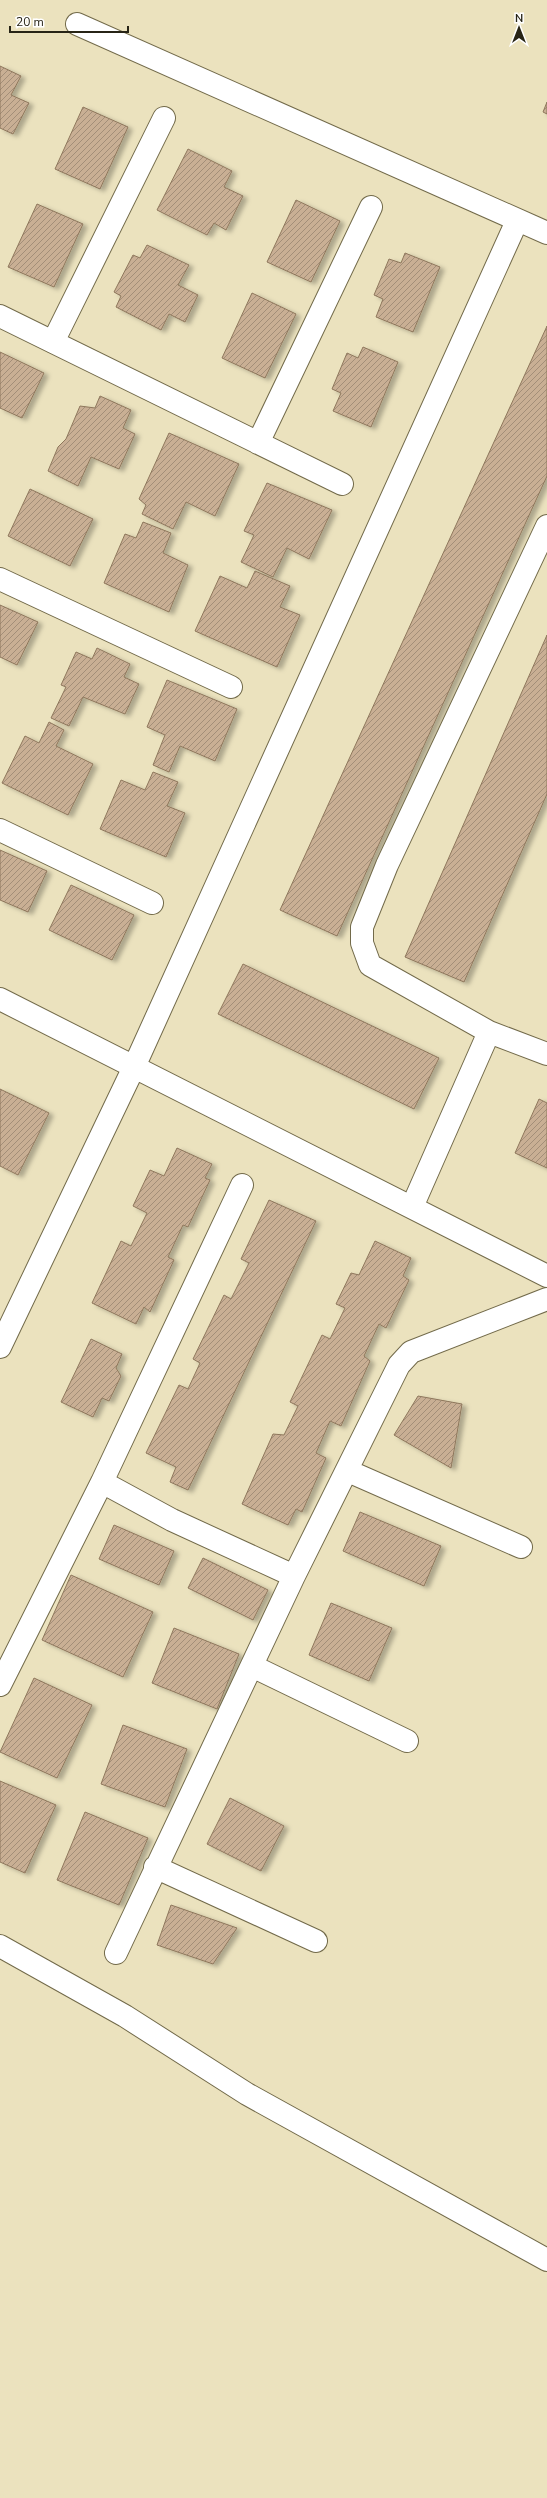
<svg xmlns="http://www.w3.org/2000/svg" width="547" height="2498" viewBox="0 0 547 2498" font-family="'Nunito Sans',sans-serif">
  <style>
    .building { fill: url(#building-hatch); stroke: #8e775c; filter: url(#shadow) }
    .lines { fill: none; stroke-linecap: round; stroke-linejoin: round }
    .minor-casing { stroke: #726a4a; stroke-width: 24 }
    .minor { stroke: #fff; stroke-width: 22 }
  </style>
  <defs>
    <pattern id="building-hatch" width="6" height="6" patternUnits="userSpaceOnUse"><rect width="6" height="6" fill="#c9af94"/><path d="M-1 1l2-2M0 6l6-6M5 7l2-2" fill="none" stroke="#a38e78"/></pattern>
    <filter id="shadow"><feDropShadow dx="4.5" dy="2.5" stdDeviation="2" flood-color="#0004"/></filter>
  </defs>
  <rect width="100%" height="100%" fill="#ebe2be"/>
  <path class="building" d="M 0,66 L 21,76 L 11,95 L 29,103 L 13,134 L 0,128 Z
    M 547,102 L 547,114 L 543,112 Z
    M 83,107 L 128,127 L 100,189 L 55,169 Z
    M 188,149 L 232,171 L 224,187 L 243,196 L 226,230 L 214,223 L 207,235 L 157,210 Z
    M 296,200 L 340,221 L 311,282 L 267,262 Z
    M 37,204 L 83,224 L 54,287 L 8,267 Z
    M 147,245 L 189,265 L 178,285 L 198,295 L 185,322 L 169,314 L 161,330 L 116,307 L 121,296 L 114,292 L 133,255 L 140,258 Z
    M 405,253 L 440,267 L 413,332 L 376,317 L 383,299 L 374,295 L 389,259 L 401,263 Z
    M 252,293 L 296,314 L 265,378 L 222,358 Z
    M 547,326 L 547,476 L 337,936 L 280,910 Z
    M 363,347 L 398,362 L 371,427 L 333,411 L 341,393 L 332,389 L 347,353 L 358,358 Z
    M 0,352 L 44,373 L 22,418 L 0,408 Z
    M 100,396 L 131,410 L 123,428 L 135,434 L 119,469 L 91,457 L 78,486 L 48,471 L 58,447 L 66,439 L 80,406 L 95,408 Z
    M 169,433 L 239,464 L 215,516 L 186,502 L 173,529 L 142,514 L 146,505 L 139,499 Z
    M 267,483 L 332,510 L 309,559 L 287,548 L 273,577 L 241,562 L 254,535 L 244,531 Z
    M 30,489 L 93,519 L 70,566 L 8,536 Z
    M 143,522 L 171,533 L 163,553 L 188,565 L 169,612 L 104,583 L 125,534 L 136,538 Z
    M 255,571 L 290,586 L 280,607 L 300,615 L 277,667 L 195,631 L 220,576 L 247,588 Z
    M 0,605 L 38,622 L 17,665 L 0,657 Z
    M 547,635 L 547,794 L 464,982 L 405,957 Z
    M 97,648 L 130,664 L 124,677 L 139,684 L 125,714 L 83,697 L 69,726 L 51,718 L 66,687 L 61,685 L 76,652 L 92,659 Z
    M 167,680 L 237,709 L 215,761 L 180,746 L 169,772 L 153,765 L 165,735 L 147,727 Z
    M 49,722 L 64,730 L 56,746 L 93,764 L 68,815 L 2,783 L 25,736 L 39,743 Z
    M 153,772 L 178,782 L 167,806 L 185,813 L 166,857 L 100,829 L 121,780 L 145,790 Z
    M 0,850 L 47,871 L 28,912 L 0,900 Z
    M 71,885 L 134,915 L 112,960 L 49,930 Z
    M 243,964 L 439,1058 L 414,1109 L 218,1014 Z
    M 0,1089 L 49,1113 L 18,1175 L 0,1166 Z
    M 539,1099 L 547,1103 L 547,1168 L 515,1153 Z
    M 177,1148 L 212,1164 L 205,1178 L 210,1180 L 188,1227 L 183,1225 L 168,1257 L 174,1260 L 150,1312 L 144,1307 L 136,1324 L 92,1303 L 121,1241 L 131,1246 L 147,1213 L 133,1206 L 150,1170 L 164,1176 Z
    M 269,1200 L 316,1221 L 188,1490 L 170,1482 L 176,1467 L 146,1453 L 179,1385 L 188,1389 L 200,1363 L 193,1359 L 224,1295 L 231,1299 L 249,1263 L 241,1259 Z
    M 375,1241 L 411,1258 L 403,1276 L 409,1280 L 386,1328 L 379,1324 L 364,1356 L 370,1361 L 341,1426 L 330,1421 L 316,1453 L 326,1458 L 302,1512 L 296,1509 L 288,1525 L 242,1504 L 273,1434 L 284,1435 L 298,1406 L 290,1402 L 322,1335 L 330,1339 L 345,1308 L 336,1304 L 351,1273 L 359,1275 Z
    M 91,1339 L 122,1354 L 116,1368 L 121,1376 L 109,1401 L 102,1398 L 93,1417 L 61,1402 Z
    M 418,1396 L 462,1404 L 451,1468 L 394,1435 Z
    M 360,1512 L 441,1546 L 424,1586 L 343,1551 Z
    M 114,1525 L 174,1551 L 159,1585 L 99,1559 Z
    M 203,1558 L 268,1590 L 253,1620 L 188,1588 Z
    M 71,1575 L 153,1612 L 123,1677 L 42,1640 Z
    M 331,1603 L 392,1628 L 369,1681 L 309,1655 Z
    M 174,1628 L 239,1654 L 217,1709 L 152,1683 Z
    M 34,1678 L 92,1705 L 57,1778 L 0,1752 Z
    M 123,1725 L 187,1749 L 165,1807 L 101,1784 Z
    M 0,1781 L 56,1805 L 25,1873 L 0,1862 Z
    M 230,1798 L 284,1826 L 261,1871 L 207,1844 Z
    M 85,1812 L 148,1838 L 119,1905 L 57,1880 Z
    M 171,1905 L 237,1928 L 213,1964 L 157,1945 Z"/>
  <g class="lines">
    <defs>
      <path id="minor" d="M 77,24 L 547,233
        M 0,316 L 342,484
        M 53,342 L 164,118
        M 258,443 L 371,207
        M 547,526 L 387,865 L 362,927 L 362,943 L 370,965 L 489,1032 L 547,1054
        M 0,579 L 231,687
        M 0,830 L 152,903
        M 0,999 L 547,1276
        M 412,1207 L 489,1032
        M 0,1347 L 134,1067 L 517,221
        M 348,1471 L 521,1547
        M 102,1482 L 172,1520 L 294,1576 L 399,1365 L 411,1352 L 547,1299
        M 252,1666 L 407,1741
        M 0,1685 L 102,1482 L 242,1185
        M 155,1867 L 316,1941
        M 0,1946 L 125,2016 L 247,2094 L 547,2260
        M 116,1953 L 294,1576"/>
    </defs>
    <use href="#minor" class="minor-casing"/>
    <use href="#minor" class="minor"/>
  </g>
  <g transform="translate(519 28)" stroke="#ffffff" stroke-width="3" paint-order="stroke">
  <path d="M0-3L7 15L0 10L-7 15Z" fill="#272416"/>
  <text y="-6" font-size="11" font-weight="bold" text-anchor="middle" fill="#272416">N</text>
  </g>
  <path d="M10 26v6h118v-6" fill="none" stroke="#272416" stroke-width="2"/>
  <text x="16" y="26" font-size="12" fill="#272416" stroke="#ffffff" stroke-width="3" paint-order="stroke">20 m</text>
</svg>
